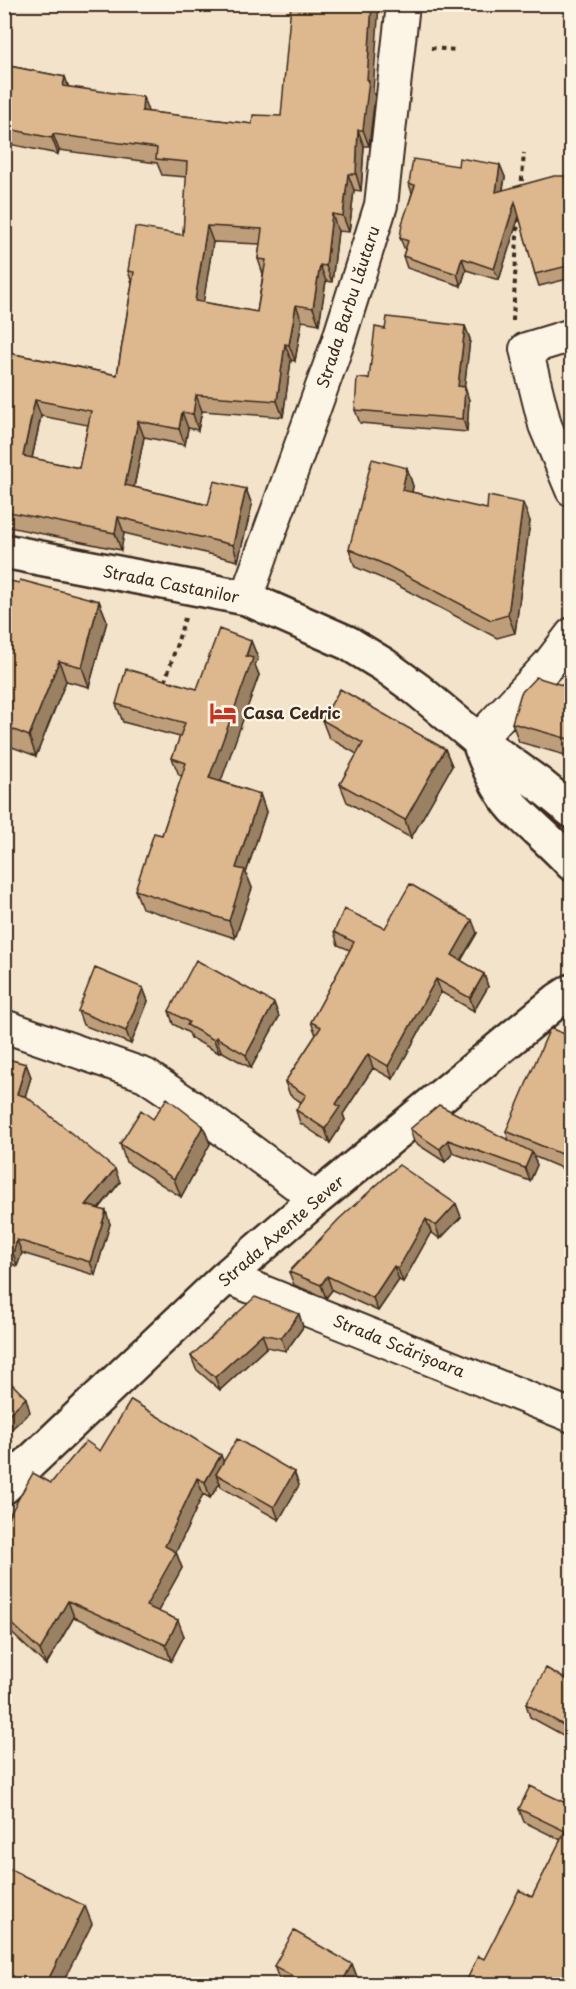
<svg xmlns="http://www.w3.org/2000/svg" width="576" height="1989" viewBox="0 0 576 1989" font-family="'Playpen Sans',sans-serif">
  <style>
    .lines { fill: none; stroke-linecap: round; stroke-linejoin: round }
    .street-casing { stroke: #3b2a1e; stroke-width: 36 }
    .secondary-casing { stroke: #3b2a1e; stroke-width: 38 }
    .path { stroke: #3b2a1e; stroke-width: 4; stroke-dasharray: 4.5 4.5; stroke-linecap: butt }
    .street { stroke: #fcf5e5; stroke-width: 32 }
    .secondary { stroke: #fcf5e5; stroke-width: 33 }
    .wall { fill: #be9e7a; stroke: #3b2a1e; stroke-width: 1.5; fill-rule: evenodd }
    .shaded-wall { fill: #9b8163; stroke: #3b2a1e; stroke-width: 1.5 }
    .building { fill: #ddb88e; stroke: #3b2a1e; stroke-width: 1.5; fill-rule: evenodd }
    .labels { text-anchor: middle; stroke-width: 4.5; stroke-linejoin: round; paint-order: stroke }
    .street-label { font-size: 16px; fill: #3b2a1e; stroke: #fcf5e5 }
    .poi-label { font-size: 16px; font-weight: bold; fill: #3b2a1e; stroke: #fcf5e5; text-anchor: start }
  </style>
  <rect width="100%" height="100%" fill="#f3e3cb"/>
  <filter id="ink" filterUnits="userSpaceOnUse"><feTurbulence type="fractalNoise" baseFrequency=".0167" numOctaves="2"/><feDisplacementMap in="SourceGraphic" scale="12" xChannelSelector="R" yChannelSelector="G"/><feConvolveMatrix kernelMatrix="1 2 1 2 8 2 1 2 1" color-interpolation-filters="sRGB"/></filter>
  <g filter="url(#ink)">
    <g class="lines">
      <defs>
        <path id="street" d="M 572,335 L 526,349 L 545,425 L 572,490
          M 246,598 L 337,345 L 381,205 L 403,4
          M 478,740 L 549,664 L 572,634
          M 4,1026 L 145,1075 L 191,1106 L 316,1199
          M 226,1277 L 572,1416"/>
        <path id="secondary" d="M 4,551 L 246,598 L 348,643 L 384,665 L 418,690 L 478,740 L 539,784 L 572,811
          M 479,742 C 487,765 497,789 514,808 C 533,827 554,844 572,864
          M 4,1487 L 226,1277 L 316,1199 L 558,1000 L 572,991"/>
      </defs>
      <use href="#street" class="street-casing"/>
      <use href="#secondary" class="secondary-casing"/>
      <path class="path" d="M 431,48 L 457,50
        M 521,190 L 524,153
        M 513,321 L 518,215
        M 165,682 L 185,618"/>
      <use href="#street" class="street"/>
      <use href="#secondary" class="secondary"/>
    </g>
    <path class="wall" d="M 4,65 L 65,77 L 68,87 L 149,112 L 252,124 L 373,92 L 375,96 L 369,146 L 364,146 L 361,191 L 354,190 L 349,232 L 338,231 L 332,282 L 326,281 L 319,324 L 302,321 L 295,361 L 291,360 L 283,417 L 202,411 L 198,430 L 188,428 L 185,445 L 144,437 L 134,487 L 208,505 L 246,489 L 252,505 L 238,561 L 124,533 L 121,550 L 4,526 L 4,352 L 117,375 L 132,283 L 128,271 L 183,235 L 187,177 L 162,175 L 157,163 L 59,150 L 58,154 L 4,143 ZM 213,242 L 260,244 L 258,259 L 263,274 L 257,312 L 203,302 ZM 41,416 L 88,425 L 79,468 L 32,458 Z
      M 500,165 L 505,177 L 503,190 L 569,188 L 572,197 L 572,278 L 539,286 L 535,274 L 519,215 L 499,280 L 466,270 L 461,286 L 407,268 L 403,256 L 405,250 L 400,238 L 412,193 L 409,184 L 458,166 Z
      M 465,326 L 470,339 L 464,387 L 469,400 L 467,432 L 360,423 L 355,410 L 369,379 L 385,329 Z
      M 407,468 L 413,486 L 412,492 L 530,521 L 515,633 L 497,638 L 393,583 L 355,567 L 349,549 Z
      M 4,580 L 99,601 L 107,621 L 89,687 L 66,681 L 36,756 L 4,744 Z
      M 251,641 L 258,658 L 255,665 L 259,675 L 220,781 L 260,794 L 266,812 L 246,873 L 252,888 L 235,938 L 142,908 L 135,890 L 162,835 L 182,776 L 179,775 L 172,758 L 180,737 L 123,722 L 116,704 L 197,689 Z
      M 572,688 L 572,757 L 519,742 L 512,723 Z
      M 322,720 L 445,749 L 452,766 L 411,838 L 347,802 L 340,784 L 357,754 L 329,738 Z
      M 385,928 L 477,933 L 461,961 L 484,974 L 488,987 L 474,1011 L 441,992 L 393,1079 L 373,1068 L 343,1114 L 345,1120 L 330,1143 L 300,1123 L 296,1110 L 301,1102 L 290,1095 L 285,1082 L 316,1035 L 311,1022 L 350,950 L 338,945 L 334,932 Z
      M 143,988 L 148,1001 L 131,1044 L 83,1025 L 78,1011 Z
      M 274,1003 L 279,1017 L 251,1068 L 221,1051 L 219,1053 L 191,1038 L 189,1033 L 173,1024 L 169,1011 Z
      M 572,1037 L 572,1158 L 566,1170 L 533,1156 L 537,1165 L 530,1181 L 453,1153 L 445,1162 L 414,1142 L 410,1129 L 509,1141 L 506,1131 Z
      M 4,1058 L 26,1064 L 31,1077 L 25,1096 L 120,1182 L 99,1209 L 110,1224 L 95,1275 L 22,1253 L 17,1266 L 4,1261 Z
      M 153,1119 L 203,1126 L 210,1144 L 181,1197 L 126,1162 L 120,1144 Z
      M 456,1204 L 461,1217 L 440,1239 L 431,1232 L 403,1282 L 399,1280 L 378,1311 L 332,1290 L 326,1298 L 294,1285 L 289,1272 Z
      M 299,1314 L 303,1327 L 286,1351 L 267,1347 L 220,1390 L 196,1369 L 191,1356 Z
      M 100,1451 L 224,1461 L 294,1472 L 299,1485 L 279,1520 L 221,1487 L 220,1483 L 210,1498 L 203,1494 L 176,1552 L 182,1568 L 158,1611 L 184,1636 L 171,1661 L 74,1617 L 46,1665 L 4,1626 L 4,1525 L 51,1483 Z
      M 572,1683 L 572,1740 L 530,1717 L 526,1704 Z
      M 572,1806 L 572,1984 L 484,1959 L 532,1897 L 561,1840 L 524,1822 L 519,1809 Z
      M 352,1964 L 357,1977 L 353,1984 L 288,1984 L 279,1979 L 274,1966 Z"/>
    <path class="shaded-wall" d="M 372,4 L 379,4 L 373,92 L 375,96 L 369,146 L 363,130 Z
      M 65,77 L 71,93 L 63,86 Z
      M 143,97 L 149,114 L 142,111 Z
      M 358,130 L 364,146 L 361,191 L 356,174 Z
      M 53,134 L 59,150 L 58,154 L 52,138 Z
      M 500,165 L 505,177 L 500,204 L 496,192 Z
      M 348,174 L 354,190 L 349,232 L 343,216 Z
      M 515,202 L 520,213 L 499,280 L 494,269 Z
      M 332,214 L 338,231 L 332,282 L 326,266 Z
      M 207,226 L 213,242 L 201,317 L 195,301 Z
      M 462,258 L 466,270 L 461,286 L 457,274 Z
      M 320,265 L 326,281 L 319,324 L 313,308 Z
      M 296,305 L 302,321 L 295,361 L 289,345 Z
      M 465,326 L 470,339 L 463,399 L 458,386 Z
      M 285,344 L 291,360 L 283,417 L 277,401 Z
      M 465,387 L 469,400 L 467,432 L 463,419 Z
      M 196,395 L 202,411 L 198,430 L 193,414 Z
      M 35,400 L 41,416 L 29,472 L 23,456 Z
      M 182,412 L 188,428 L 185,445 L 179,429 Z
      M 138,421 L 144,437 L 131,501 L 125,485 Z
      M 407,468 L 413,486 L 409,508 L 402,490 Z
      M 246,489 L 252,505 L 238,561 L 233,545 Z
      M 523,503 L 530,521 L 515,633 L 508,615 Z
      M 118,517 L 124,533 L 121,550 L 115,533 Z
      M 99,601 L 107,621 L 89,687 L 82,667 Z
      M 251,641 L 258,658 L 255,665 L 259,675 L 216,795 L 209,778 Z
      M 59,661 L 66,681 L 36,756 L 29,736 Z
      M 445,749 L 452,766 L 411,838 L 405,820 Z
      M 260,794 L 266,812 L 246,873 L 252,888 L 235,938 L 229,921 L 236,868 Z
      M 472,920 L 477,933 L 456,968 L 452,955 Z
      M 484,974 L 488,987 L 474,1011 L 470,998 Z
      M 436,979 L 441,992 L 393,1079 L 388,1066 Z
      M 143,988 L 148,1001 L 131,1044 L 126,1031 Z
      M 274,1003 L 279,1017 L 251,1068 L 246,1055 Z
      M 216,1037 L 221,1051 L 219,1053 L 214,1040 Z
      M 368,1054 L 373,1068 L 343,1114 L 345,1120 L 330,1143 L 325,1129 L 336,1104 Z
      M 26,1064 L 31,1077 L 22,1107 L 17,1094 Z
      M 203,1126 L 210,1144 L 181,1197 L 174,1179 Z
      M 572,1129 L 572,1158 L 566,1170 L 561,1154 Z
      M 448,1140 L 453,1153 L 445,1162 L 440,1149 Z
      M 532,1152 L 537,1165 L 530,1181 L 525,1168 Z
      M 115,1169 L 120,1182 L 91,1218 L 86,1205 Z
      M 456,1204 L 461,1217 L 440,1239 L 436,1226 Z
      M 106,1211 L 110,1224 L 95,1275 L 90,1262 Z
      M 426,1219 L 431,1232 L 403,1282 L 398,1269 Z
      M 17,1240 L 22,1253 L 17,1266 L 13,1253 Z
      M 394,1266 L 399,1280 L 378,1311 L 373,1298 Z
      M 327,1276 L 332,1290 L 326,1298 L 321,1285 Z
      M 299,1314 L 303,1327 L 286,1351 L 281,1338 Z
      M 262,1334 L 267,1347 L 220,1390 L 215,1377 Z
      M 26,1398 L 30,1412 L 4,1436 L 4,1418 Z
      M 221,1455 L 227,1471 L 216,1474 L 220,1483 L 210,1498 L 205,1482 Z
      M 294,1472 L 299,1485 L 279,1520 L 274,1507 Z
      M 197,1478 L 203,1494 L 175,1554 L 176,1552 L 182,1568 L 152,1622 L 146,1606 L 165,1546 Z
      M 68,1601 L 74,1617 L 46,1665 L 40,1650 Z
      M 178,1620 L 184,1636 L 171,1661 L 166,1645 Z
      M 85,1906 L 92,1924 L 62,1984 L 46,1984 Z
      M 352,1964 L 357,1977 L 353,1984 L 341,1984 Z
      M 572,1965 L 572,1984 L 562,1984 Z"/>
    <path class="building" d="M 291,4 L 372,4 L 367,80 L 369,80 L 363,130 L 358,130 L 356,174 L 348,174 L 343,216 L 332,214 L 326,266 L 320,265 L 313,308 L 296,305 L 289,345 L 285,344 L 277,401 L 196,395 L 193,414 L 182,412 L 179,429 L 138,421 L 125,485 L 208,505 L 214,481 L 246,489 L 233,545 L 118,517 L 115,533 L 4,511 L 4,352 L 117,375 L 134,272 L 128,271 L 135,227 L 183,235 L 187,162 L 156,159 L 157,148 L 53,134 L 52,138 L 4,128 L 4,65 L 65,77 L 63,86 L 143,97 L 142,111 L 252,124 L 253,115 L 281,116 ZM 207,226 L 262,229 L 258,259 L 266,260 L 257,312 L 195,301 ZM 35,400 L 91,411 L 79,468 L 23,456 Z
      M 459,158 L 500,165 L 496,192 L 554,176 L 565,176 L 572,201 L 572,265 L 535,274 L 515,202 L 494,269 L 462,258 L 457,274 L 403,256 L 408,241 L 400,238 L 402,224 L 415,185 L 409,184 L 413,159 L 458,166 Z
      M 387,317 L 465,326 L 458,386 L 465,387 L 463,419 L 355,410 L 357,378 L 369,379 L 375,327 L 385,329 Z
      M 572,344 L 572,366 L 565,346 Z
      M 372,459 L 407,468 L 402,490 L 487,509 L 488,496 L 523,503 L 508,615 L 491,620 L 386,565 L 349,549 Z
      M 4,580 L 19,583 L 20,580 L 99,601 L 82,667 L 59,661 L 29,736 L 4,726 Z
      M 219,629 L 251,641 L 246,656 L 253,658 L 209,778 L 260,794 L 236,868 L 245,870 L 229,921 L 135,890 L 154,833 L 162,835 L 186,763 L 172,758 L 185,723 L 116,704 L 126,669 L 197,689 Z
      M 536,677 L 572,688 L 572,740 L 512,723 L 521,693 Z
      M 340,689 L 445,749 L 405,820 L 340,784 L 363,743 L 322,720 Z
      M 410,884 L 472,920 L 452,955 L 484,974 L 470,998 L 436,979 L 388,1066 L 368,1054 L 336,1104 L 340,1107 L 325,1129 L 296,1110 L 306,1095 L 285,1082 L 321,1027 L 311,1022 L 354,942 L 334,932 L 344,909 L 385,928 Z
      M 196,960 L 274,1003 L 246,1055 L 216,1037 L 214,1040 L 187,1025 L 189,1022 L 169,1011 Z
      M 95,968 L 143,988 L 126,1031 L 78,1011 Z
      M 550,1028 L 572,1037 L 572,1129 L 561,1154 L 506,1131 Z
      M 4,1058 L 26,1064 L 17,1094 L 27,1097 L 115,1169 L 86,1205 L 106,1211 L 90,1262 L 17,1240 L 13,1253 L 4,1250 L 4,1162 L 7,1154 L 4,1153 Z
      M 167,1098 L 203,1126 L 174,1179 L 120,1144 L 141,1110 L 153,1119 Z
      M 439,1105 L 532,1152 L 525,1168 L 448,1140 L 440,1149 L 410,1129 Z
      M 399,1165 L 456,1204 L 436,1226 L 426,1219 L 398,1269 L 394,1266 L 373,1298 L 327,1276 L 321,1285 L 289,1272 L 339,1219 Z
      M 255,1297 L 299,1314 L 281,1338 L 262,1334 L 215,1377 L 191,1356 Z
      M 4,1376 L 26,1398 L 4,1418 Z
      M 131,1400 L 221,1455 L 205,1482 L 197,1478 L 165,1546 L 176,1552 L 146,1606 L 178,1620 L 166,1645 L 68,1601 L 40,1650 L 4,1616 L 4,1525 L 33,1473 L 51,1483 L 86,1441 L 100,1451 Z
      M 237,1439 L 294,1472 L 274,1507 L 216,1474 Z
      M 546,1668 L 572,1683 L 572,1730 L 526,1704 Z
      M 530,1786 L 572,1806 L 572,1965 L 562,1984 L 465,1984 L 478,1956 L 484,1959 L 519,1890 L 532,1897 L 565,1831 L 519,1809 Z
      M 4,1866 L 85,1906 L 46,1984 L 4,1984 Z
      M 294,1931 L 352,1964 L 341,1984 L 307,1984 L 274,1966 Z"/>
  </g>
  <defs>
    <symbol id="hotel-bare" viewBox="-9 -9 18 18"><path d="M-6-4.5h1.5V1H6V5H4.5V3h-9V5H-6ZM-4 0a1.8 1.8 0 1 1 3.6 0ZM.5 0V-2.5h3Q6-2.5 6 0Z" fill="#c8321e" stroke="#fcf5e5" stroke-width="2.5" paint-order="stroke"/></symbol>
  </defs>
  <g fill-rule="evenodd">
    <use href="#hotel-bare" x="204" y="694" width="38" height="38"/>
  </g>
  <g class="labels">
    <g class="street-label">
      <text transform="translate(348 307) rotate(-72)" y="6">Strada Barbu Lăutaru</text>
      <text transform="translate(171 584) rotate(11)" y="6">Strada Castanilor</text>
      <text transform="translate(281 1231) rotate(-41)" y="6">Strada Axente Sever</text>
      <text transform="translate(399 1346) rotate(22)" y="6">Strada Scărișoara</text>
    </g>
    <g class="poi-label">
      <text x="243" y="719">Casa Cedric</text>
    </g>
  </g>
  <rect width="576" height="1989" fill="none" stroke="#fcf5e5" stroke-width="24"/>
  <rect x="12" y="12" width="552" height="1965" fill="none" stroke="#3b2a1e" stroke-width="2" filter="url(#ink)"/>
</svg>
